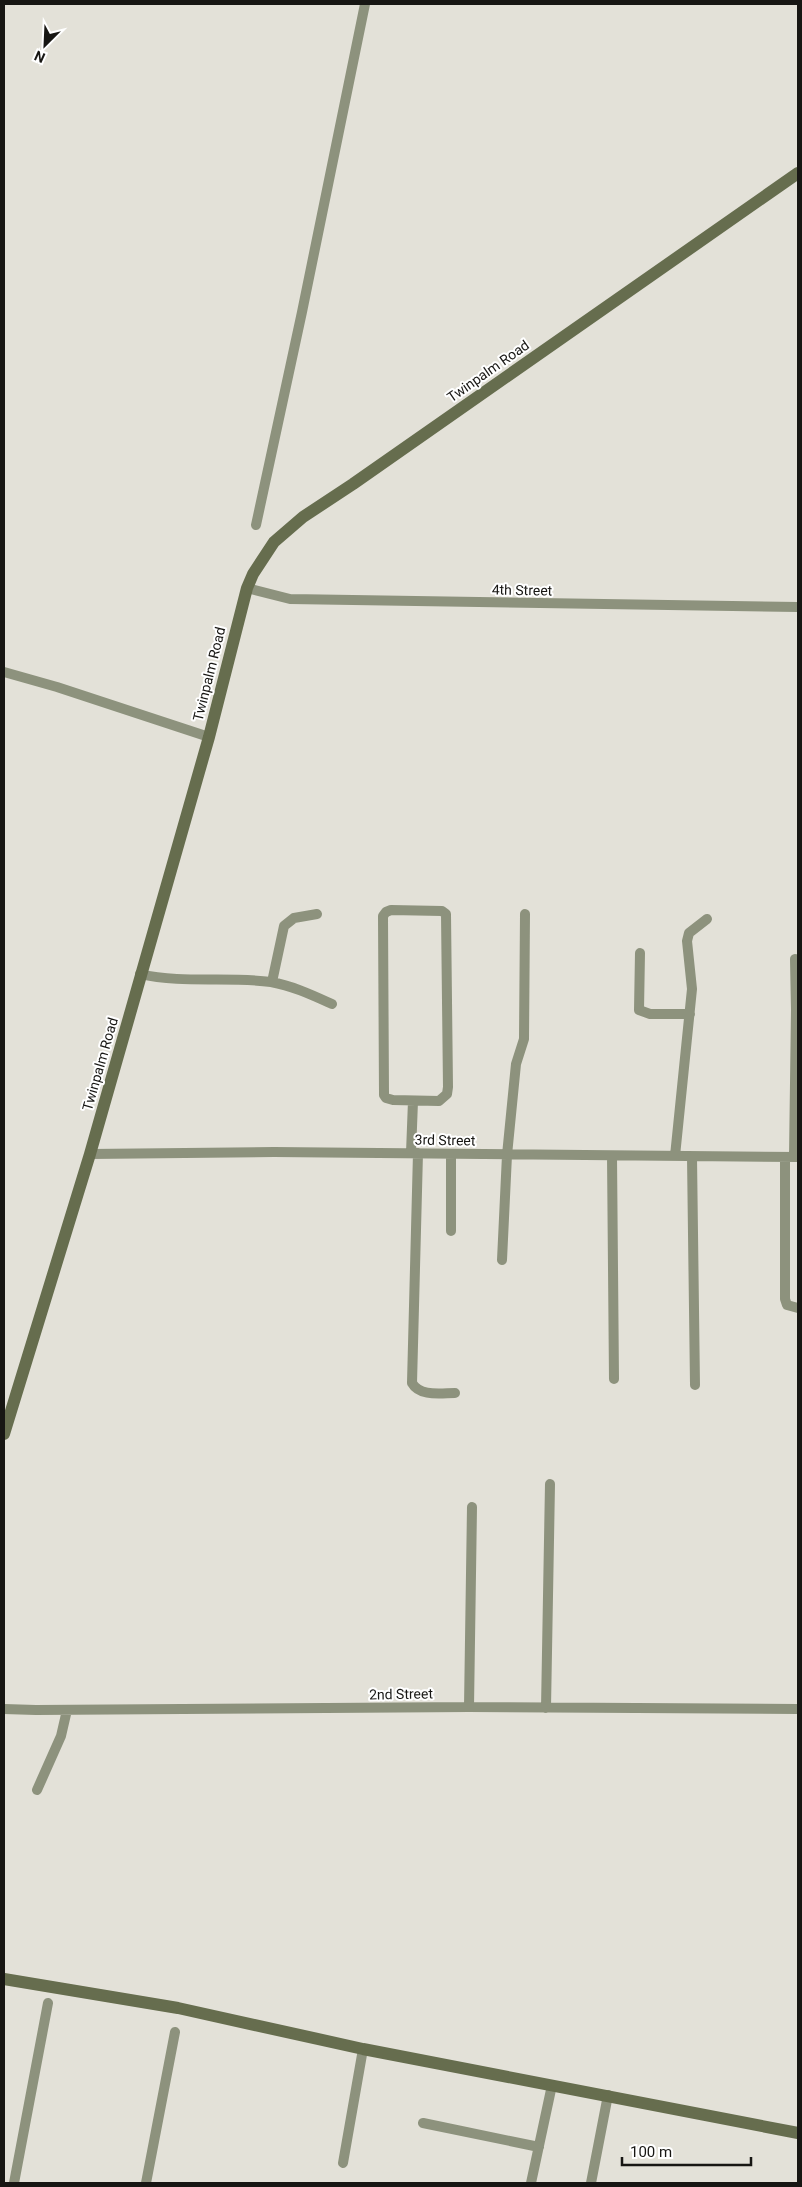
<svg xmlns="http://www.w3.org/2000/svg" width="802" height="2187" viewBox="0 0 802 2187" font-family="Roboto,sans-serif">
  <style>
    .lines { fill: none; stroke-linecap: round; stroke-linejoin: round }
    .minor { stroke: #8d927d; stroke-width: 10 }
    .secondary { stroke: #666d4e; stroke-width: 12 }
    .labels { text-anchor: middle; stroke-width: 4; stroke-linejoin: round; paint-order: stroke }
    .street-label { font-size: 14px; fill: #171613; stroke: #fff }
  </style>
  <rect width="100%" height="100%" fill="#e3e1d8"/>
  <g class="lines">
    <path class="minor" d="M 256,525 L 302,312 L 365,4
      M 247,588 L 290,599 L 798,607
      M 4,672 L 57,687 L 209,737
      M 391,910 L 442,911 L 446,914 L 448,1087 L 447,1094 L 439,1101 L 393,1100 L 386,1098 L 384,1095 L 383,916 L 386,912 Z
      M 640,953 L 639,1010 L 650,1014 L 690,1014
      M 140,974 C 183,984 228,976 271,982 C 293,986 312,995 332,1004
      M 272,982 L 284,926 L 294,918 L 317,914
      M 411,1153 L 413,1101
      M 418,1153 L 412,1383 C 420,1397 441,1393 455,1393
      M 90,1154 L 274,1152 L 798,1157
      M 451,1154 L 451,1231
      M 612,1156 L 614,1379
      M 675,1156 L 692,989 L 687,941 L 689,933 L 707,919
      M 692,1157 L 695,1385
      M 785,1157 L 785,1299 L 787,1305 L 798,1308
      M 794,1157 L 796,1010 L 795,959
      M 502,1260 L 507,1155 L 516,1064 L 524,1039 L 525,914
      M 469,1707 L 472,1507
      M 546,1708 L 550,1484
      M 4,1709 L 36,1710 L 469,1707 L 798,1709
      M 37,1790 L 61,1736 L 67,1710
      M 423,2123 L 539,2147
      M 343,2163 L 363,2049
      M 14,2183 L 48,2003
      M 146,2183 L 175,2032
      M 531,2183 L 552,2085
      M 591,2183 L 608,2095"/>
    <path class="secondary" d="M 4,1434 L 90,1154 L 209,737 L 247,588 L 253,574 L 274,542 L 303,517 L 353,484 L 798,173
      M 4,1979 L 178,2008 L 363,2049 L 798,2133"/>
  </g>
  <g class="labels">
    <g class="street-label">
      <text transform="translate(488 371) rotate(-35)" y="5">Twinpalm Road</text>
      <text transform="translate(522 590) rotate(1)" y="5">4th Street</text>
      <text transform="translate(209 674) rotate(-76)" y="5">Twinpalm Road</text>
      <text transform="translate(100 1064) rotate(-74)" y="5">Twinpalm Road</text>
      <text transform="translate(445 1140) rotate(1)" y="5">3rd Street</text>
      <text transform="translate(401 1694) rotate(-1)" y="5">2nd Street</text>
    </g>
  </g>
  <rect width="802" height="2187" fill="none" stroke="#171613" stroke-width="10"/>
  <g transform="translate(45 45) rotate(204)" stroke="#ffffff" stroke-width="4" paint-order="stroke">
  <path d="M0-4L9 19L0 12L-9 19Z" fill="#171613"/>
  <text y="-8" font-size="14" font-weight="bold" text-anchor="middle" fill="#171613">N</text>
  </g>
  <path d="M622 2157v8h129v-8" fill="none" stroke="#171613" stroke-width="2.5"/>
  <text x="630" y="2157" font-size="15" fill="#171613" stroke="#ffffff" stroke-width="4" paint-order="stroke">100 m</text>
</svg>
